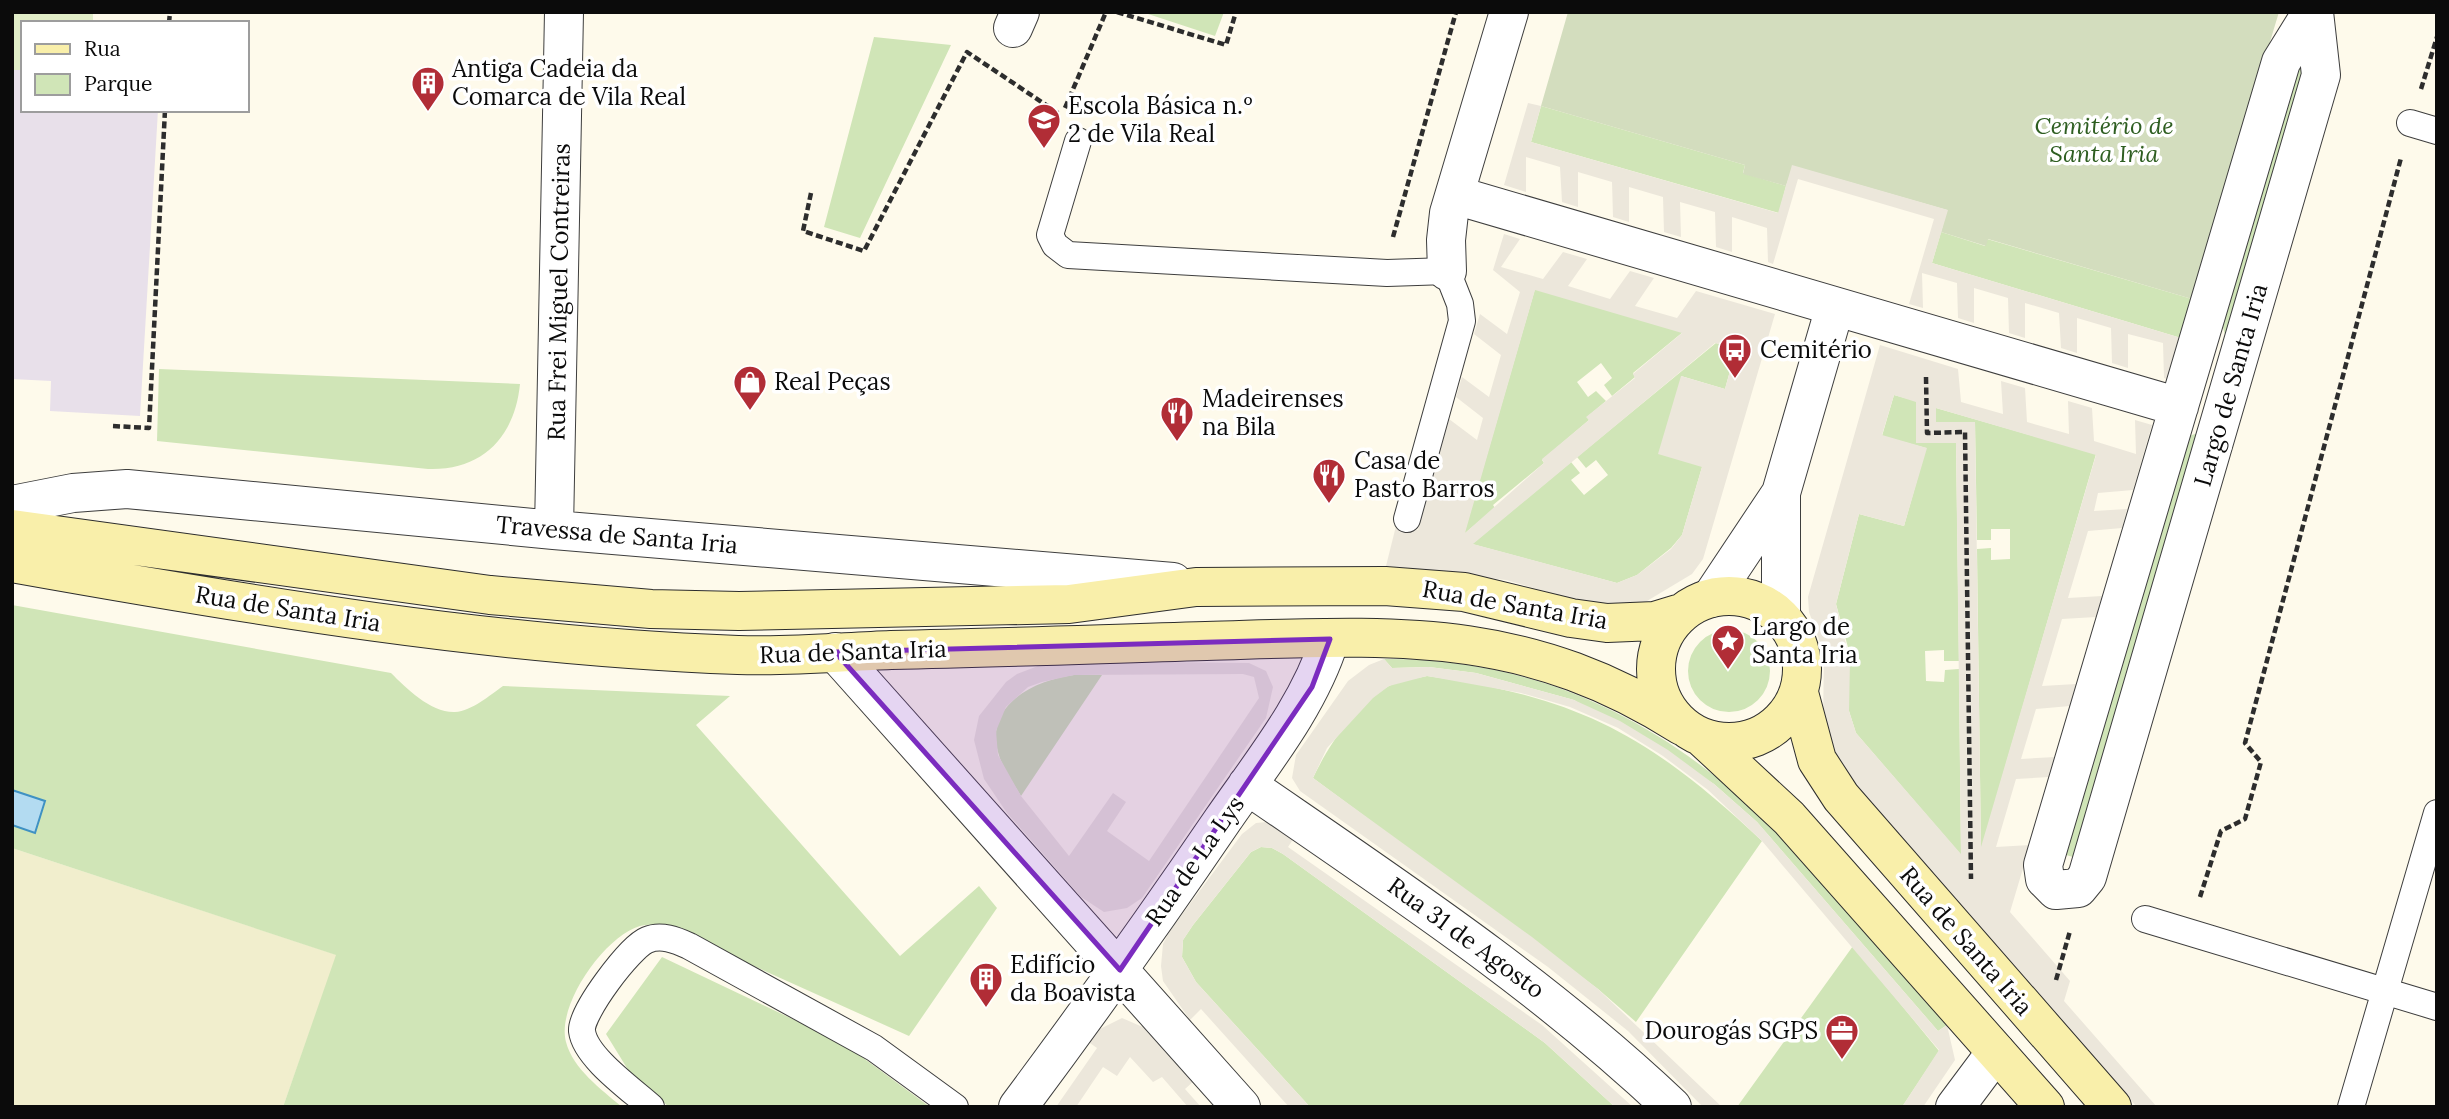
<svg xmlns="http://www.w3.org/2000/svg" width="2449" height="1119" viewBox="0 0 2449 1119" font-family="Lora,serif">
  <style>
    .industrial { fill: #e8e0ea }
    .farmland { fill: #f1eecd }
    .green { fill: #d0e5b7 }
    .cemetery { fill: #d3ddbe }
    .pitch { fill: #e1edc8 }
    .plaza { fill: #ece7db; fill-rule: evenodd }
    .water { fill: #b3dbf1; stroke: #3f91c3; stroke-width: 2 }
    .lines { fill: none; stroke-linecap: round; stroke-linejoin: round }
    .service-casing { stroke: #3e3e3e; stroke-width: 28 }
    .minor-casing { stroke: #3e3e3e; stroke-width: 40 }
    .tertiary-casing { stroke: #3e3e3e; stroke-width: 40 }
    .secondary-casing { stroke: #2d2d2d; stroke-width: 40 }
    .path { stroke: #2d2d2d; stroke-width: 4.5; stroke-dasharray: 7 3.5; stroke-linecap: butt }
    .service { stroke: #fff; stroke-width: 26 }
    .minor { stroke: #fff; stroke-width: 38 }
    .tertiary { stroke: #fff; stroke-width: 38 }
    .secondary { stroke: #f9efaa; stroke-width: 38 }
    .marked { fill: #7b2cbf; fill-opacity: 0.2; stroke: #7b2cbf; stroke-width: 5; stroke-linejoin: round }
    .labels { text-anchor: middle; stroke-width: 7; stroke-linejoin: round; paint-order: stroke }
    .poi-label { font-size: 24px; fill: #0b0b0b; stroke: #fff; text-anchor: start }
    .park-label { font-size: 24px; font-style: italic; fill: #2e5e21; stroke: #fff }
    .street-label { font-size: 24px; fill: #0b0b0b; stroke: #fff }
  </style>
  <rect width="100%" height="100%" fill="#fefaeb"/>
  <path class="industrial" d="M 12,70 L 23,70 L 23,110 L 158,110 L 140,416 L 50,411 L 51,381 L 12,379 Z"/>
  <path class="farmland" d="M 12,848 L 337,955 L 283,1107 L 12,1107 Z"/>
  <path class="green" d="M 1142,12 L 1224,12 L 1215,36 Z
    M 874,37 L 951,45 L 860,238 L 824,227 Z
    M 2295,67 L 2306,71 L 2227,342 L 2221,320 Z
    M 1541,106 L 1745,165 L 1743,173 L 1786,186 L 1779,213 L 1531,142 Z
    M 1941,232 L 1985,246 L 1987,239 L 2192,299 L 2181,338 L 1932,263 Z
    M 1535,289 L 1683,332 L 1633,373 L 1635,377 L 1612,396 L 1604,385 L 1612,378 L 1601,363 L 1577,382 L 1588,397 L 1596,391 L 1606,401 L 1587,417 L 1589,420 L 1542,460 L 1544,463 L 1493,505 L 1495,508 L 1464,534 Z
    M 1716,343 L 1736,349 L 1725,389 L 1681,376 L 1702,467 L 1682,535 L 1671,548 L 1637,575 L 1617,583 L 1472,544 L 1571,462 L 1580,473 L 1571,480 L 1584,495 L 1608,475 L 1596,460 L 1586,468 L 1577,457 Z
    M 159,369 L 520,384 C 515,436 483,471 428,469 L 157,441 Z
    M 1894,395 L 1916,401 L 1956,442 L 1959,661 L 1944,661 L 1944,650 L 1925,651 L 1926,681 L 1944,682 L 1945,670 L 1959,669 L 1961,855 L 1856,733 L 1849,711 L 1849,651 L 1836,604 L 1859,514 L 1904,526 L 1926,448 L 1882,436 Z
    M 1936,408 L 2096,454 L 1981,850 L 1977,549 L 1991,548 L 1991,560 L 2010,559 L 2010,529 L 1991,529 L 1991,540 L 1977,540 L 1975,422 L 1936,422 Z
    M 2204,431 L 2076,858 L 2063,854 L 2186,437 Z
    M 12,605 L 391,673 C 406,688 431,713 455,712 C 472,711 490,695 503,686 L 730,696 L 696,725 L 900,956 L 979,886 L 997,908 L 909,1036 L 672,929 C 662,926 651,923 640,926 C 605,936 556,1005 566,1042 C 573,1069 601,1089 622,1107 L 283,1107 L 336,955 L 12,848 Z
    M1688 671a41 41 0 1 1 82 0a41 41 0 1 1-82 0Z
    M 1384,659 C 1532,658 1654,716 1760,815 C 1783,836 1803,863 1824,886 C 1865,932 1906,979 1947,1025 L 1938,1031 L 1757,822 L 1714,784 L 1574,700 L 1476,673 L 1429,667 L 1392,668 Z
    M 1074,675 L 1102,675 L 1021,796 C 1013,782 1002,768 998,752 C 985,704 1035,680 1074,675 Z
    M 1427,676 C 1580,697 1650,736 1762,841 L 1636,1022 L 1598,989 L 1313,778 C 1327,748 1358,700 1389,686 C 1400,680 1415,679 1427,676 Z
    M 1261,847 L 1272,848 L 1283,854 L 1545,1043 L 1615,1107 L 1310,1107 L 1196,982 L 1182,957 L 1183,940 L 1193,925 L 1251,852 Z
    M 1853,946 L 1939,1051 L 1902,1107 L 1737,1107 Z
    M 662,957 L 843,1043 L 930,1107 L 669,1107 L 630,1073 L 606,1034 Z"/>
  <path class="cemetery" d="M 1568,12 L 2279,12 L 2192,299 L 1988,239 L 1986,246 L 1941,232 L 1947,210 L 1793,166 L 1786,186 L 1743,174 L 1745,165 L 1541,106 Z"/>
  <path class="pitch" d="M 12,12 L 93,12 L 93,23 L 23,23 L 23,70 L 12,70 Z"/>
  <path class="plaza" d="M 1528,103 L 1541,106 L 1531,142 L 1778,213 L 1792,165 L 1948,210 L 1932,263 L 2181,338 L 2169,380 L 2164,378 L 2163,343 L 2128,334 L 2128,368 L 2112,363 L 2111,328 L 2077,318 L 2077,353 L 2061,348 L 2059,313 L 2025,303 L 2025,338 L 2009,333 L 2008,298 L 1974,288 L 1974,323 L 1958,318 L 1957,283 L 1922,273 L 1923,308 L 1909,304 L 1934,219 L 1798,179 L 1773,264 L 1768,262 L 1767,228 L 1732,217 L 1732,252 L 1716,247 L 1715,212 L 1680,202 L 1681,237 L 1664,232 L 1663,197 L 1629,187 L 1629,222 L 1613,217 L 1612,182 L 1578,172 L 1578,207 L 1562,202 L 1560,167 L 1526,157 L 1526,192 L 1504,185 Z
    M 1504,234 L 1520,239 L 1501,267 L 1543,279 L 1563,252 L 1587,259 L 1568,286 L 1610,299 L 1630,271 L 1654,278 L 1635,306 L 1677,318 L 1696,291 L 1775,314 L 1703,559 L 1692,574 L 1642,604 L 1621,607 L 1565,597 L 1506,580 L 1386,566 L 1396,526 L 1418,530 L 1449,419 L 1477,440 L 1483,418 L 1456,397 L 1462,377 L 1489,397 L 1501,355 L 1474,334 L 1480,314 L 1507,334 L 1520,292 L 1493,270 ZM 1535,290 L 1682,333 L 1633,374 L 1635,378 L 1586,417 L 1589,420 L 1542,459 L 1544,463 L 1465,533 ZM 1715,343 L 1736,349 L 1725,389 L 1681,376 L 1658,454 L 1702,467 L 1682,535 L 1671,549 L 1637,575 L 1617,583 L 1473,544 Z
    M 1880,345 L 1958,369 L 1961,402 L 2003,414 L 2001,381 L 2025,388 L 2027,422 L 2069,434 L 2068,401 L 2092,408 L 2094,441 L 2136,454 L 2135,420 L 2152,425 L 2133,490 L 2098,493 L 2094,511 L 2127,509 L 2122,528 L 2088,531 L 2068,598 L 2102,596 L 2096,617 L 2062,619 L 2042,686 L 2076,684 L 2070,706 L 2036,709 L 2021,759 L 2055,757 L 2049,777 L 2016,779 L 1996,847 L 2030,845 L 2010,912 L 2070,981 L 2064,1001 L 2157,1107 L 2137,1107 L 1998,950 L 1842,769 L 1823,724 L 1824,653 L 1809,612 L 1808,597 ZM 1894,395 L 1916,402 L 1916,443 L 1956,443 L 1961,854 L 1856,733 L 1849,711 L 1850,660 L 1836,604 L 1859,514 L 1904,526 L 1927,448 L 1882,435 ZM 1936,408 L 2096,455 L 1981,847 L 1975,422 L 1936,422 Z
    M 1384,659 L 1392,668 L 1429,667 L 1476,673 L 1574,700 L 1620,721 L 1668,750 L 1714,784 L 1757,822 L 1938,1031 L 1947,1025 L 1955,1060 L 1923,1107 L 1902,1107 L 1939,1050 L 1762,841 L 1708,790 L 1663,756 L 1618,728 L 1570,707 L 1521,693 L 1427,676 L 1389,686 L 1373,698 L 1327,748 L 1313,778 L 1532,937 L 1598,989 L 1722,1107 L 1703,1107 L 1628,1031 L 1548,967 L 1300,791 L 1292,778 L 1296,755 L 1348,681 L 1369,665 Z
    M 1076,661 L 1249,663 L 1266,671 L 1273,687 L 1266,718 L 1142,898 L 1127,908 L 1104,912 L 1081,897 L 1007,813 L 984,779 L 974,740 L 979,716 L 1006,682 L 1017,674 L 1038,666 ZM 1243,674 L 1254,677 L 1259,698 L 1149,861 L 1107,831 L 1126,802 L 1113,793 L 1069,856 L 1021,796 L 998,755 L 996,731 L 1006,707 L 1028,687 L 1042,682 L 1074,675 Z
    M 1267,822 L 1296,835 L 1288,847 L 1542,1025 L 1633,1107 L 1615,1107 L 1545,1043 L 1283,854 L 1272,848 L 1261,847 L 1251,852 L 1193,925 L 1183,940 L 1182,957 L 1196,982 L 1310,1107 L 1289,1107 L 1201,1009 L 1190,1020 L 1163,981 L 1161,966 L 1163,944 L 1169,932 L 1242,834 L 1256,823 Z
    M 1122,1018 L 1145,1028 L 1195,1080 L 1185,1089 L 1201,1107 L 1188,1107 L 1162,1077 L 1153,1082 L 1130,1057 L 1117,1076 L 1103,1067 L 1076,1107 L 1056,1107 L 1097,1048 L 1087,1041 L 1100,1029 Z"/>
  <path class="water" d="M 12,790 L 45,801 L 35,833 L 12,825 Z"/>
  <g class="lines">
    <defs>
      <path id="service" d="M 2410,123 L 2437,131
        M 1078,141 L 1050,235 L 1055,245 L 1068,255 L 1387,273 L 1447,271 L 1460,304 L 1462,321 L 1407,519
        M 2145,919 L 2437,1007
        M 651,1107 C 631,1089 585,1057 582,1031 C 580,1013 630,947 647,940 C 661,934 676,940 689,946 L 874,1048 L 955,1107
        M 2351,1107 L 2437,813"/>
      <path id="minor" d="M 2312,12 L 2281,62 L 2043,865 L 2045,879 L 2056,890 L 2078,888 L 2087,877 L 2321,75 L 2314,12
        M 1013,28 L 1020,12
        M 1455,195 L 2179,407
        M 1447,271 L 1446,240 L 1449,213 L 1509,12
        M 12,505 L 73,493 L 127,489 L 554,530 L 1173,582
        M 554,530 L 564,12
        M 835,652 L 1241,1107
        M 1247,785 C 1395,887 1541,983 1672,1107
        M 1018,1107 C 1088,1013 1156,918 1222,821 C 1262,763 1309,706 1330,639
        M 1955,1107 L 1996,1052"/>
      <path id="tertiary" d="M 1711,598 L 1781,493
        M 1781,618 L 1781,493 L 1835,307"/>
      <path id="secondary" d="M 12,529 L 490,595 L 651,609 L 739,611 L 1069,604 L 1196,587 L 1385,586 L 1464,592 L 1571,618 L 1607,623 L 1655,621 L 1678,614
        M 12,563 C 253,606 493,646 738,655 C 788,657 840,652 891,650 C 996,648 1101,644 1206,641 C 1387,636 1521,623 1682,726
        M1656 669a73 73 0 1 1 146 0a73 73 0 1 1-146 0Z
        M 1799,693 L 1817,760 L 1841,797 L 2112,1107
        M 1704,739 L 1789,818 L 2045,1107"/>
    </defs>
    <use href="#service" class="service-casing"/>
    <use href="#minor" class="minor-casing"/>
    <use href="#tertiary" class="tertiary-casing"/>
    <use href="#secondary" class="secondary-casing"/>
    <path class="path" d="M 1117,12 L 1226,45 L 1236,12
      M 169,23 L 170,12
      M 2421,89 L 2437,37
      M 1065,108 L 1106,12
      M 811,193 L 803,231 L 864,251 L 967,52 L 1058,113
      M 1393,237 L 1456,12
      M 1926,377 L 1927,433 L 1965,432 L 1971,879
      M 113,426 L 149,428 L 165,110
      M 2200,897 L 2221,831 L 2245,819 L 2261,762 L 2245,743 L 2401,158
      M 2056,980 L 2070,931"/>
    <use href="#service" class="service"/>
    <use href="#minor" class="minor"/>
    <use href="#tertiary" class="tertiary"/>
    <use href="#secondary" class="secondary"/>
  </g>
  <path class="marked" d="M 1330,639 L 1312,687 L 1120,970 L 835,652 Z"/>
  <defs>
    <symbol id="building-pin" viewBox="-11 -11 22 30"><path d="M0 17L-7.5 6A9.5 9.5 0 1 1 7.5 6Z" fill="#b12d36" stroke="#fff"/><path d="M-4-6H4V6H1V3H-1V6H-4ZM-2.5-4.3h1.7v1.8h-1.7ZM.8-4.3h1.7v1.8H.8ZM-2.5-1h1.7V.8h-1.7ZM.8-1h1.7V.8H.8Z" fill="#fff"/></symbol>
    <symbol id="school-pin" viewBox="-11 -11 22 30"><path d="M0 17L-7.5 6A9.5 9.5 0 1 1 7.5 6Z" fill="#b12d36" stroke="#fff"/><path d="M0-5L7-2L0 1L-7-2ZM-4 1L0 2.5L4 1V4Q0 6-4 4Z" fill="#fff"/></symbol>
    <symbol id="bus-pin" viewBox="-11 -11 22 30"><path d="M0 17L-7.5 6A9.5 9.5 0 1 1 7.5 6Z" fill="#b12d36" stroke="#fff"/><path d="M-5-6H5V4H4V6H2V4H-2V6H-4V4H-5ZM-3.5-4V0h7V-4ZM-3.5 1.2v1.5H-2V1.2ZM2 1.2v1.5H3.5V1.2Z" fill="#fff"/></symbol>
    <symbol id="shop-pin" viewBox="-11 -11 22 30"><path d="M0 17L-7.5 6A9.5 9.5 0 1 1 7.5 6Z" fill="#b12d36" stroke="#fff"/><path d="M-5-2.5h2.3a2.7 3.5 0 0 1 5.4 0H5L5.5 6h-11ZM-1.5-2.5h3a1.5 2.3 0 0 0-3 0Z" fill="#fff"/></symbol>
    <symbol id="restaurant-pin" viewBox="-11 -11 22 30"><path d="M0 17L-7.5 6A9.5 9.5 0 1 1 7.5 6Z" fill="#b12d36" stroke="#fff"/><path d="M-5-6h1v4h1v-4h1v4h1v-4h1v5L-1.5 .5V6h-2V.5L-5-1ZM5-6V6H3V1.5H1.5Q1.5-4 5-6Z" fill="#fff"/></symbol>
    <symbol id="sight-pin" viewBox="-11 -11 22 30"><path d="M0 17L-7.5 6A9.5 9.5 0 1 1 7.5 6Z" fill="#b12d36" stroke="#fff"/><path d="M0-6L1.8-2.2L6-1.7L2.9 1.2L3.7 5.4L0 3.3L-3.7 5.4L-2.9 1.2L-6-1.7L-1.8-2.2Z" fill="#fff"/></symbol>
    <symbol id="office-pin" viewBox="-11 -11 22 30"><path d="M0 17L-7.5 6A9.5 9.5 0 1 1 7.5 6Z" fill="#b12d36" stroke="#fff"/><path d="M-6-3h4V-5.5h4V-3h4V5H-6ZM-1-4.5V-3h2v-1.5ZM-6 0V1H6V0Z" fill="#fff"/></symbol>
  </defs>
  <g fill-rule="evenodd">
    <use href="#building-pin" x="409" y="64" width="38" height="52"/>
    <use href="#school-pin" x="1025" y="101" width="38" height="52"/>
    <use href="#bus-pin" x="1716" y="331" width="38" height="52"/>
    <use href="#shop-pin" x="731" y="363" width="38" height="52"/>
    <use href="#restaurant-pin" x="1158" y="394" width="38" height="52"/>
    <use href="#restaurant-pin" x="1310" y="456" width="38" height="52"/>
    <use href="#sight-pin" x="1709" y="622" width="38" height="52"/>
    <use href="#building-pin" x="967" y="960" width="38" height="52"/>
    <use href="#office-pin" x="1823" y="1012" width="38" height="52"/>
  </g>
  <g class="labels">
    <g class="poi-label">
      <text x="452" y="77">Antiga Cadeia da<tspan x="452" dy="28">Comarca de Vila Real</tspan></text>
      <text x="1068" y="114">Escola Básica n.º<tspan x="1068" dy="28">2 de Vila Real</tspan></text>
      <text x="1760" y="358">Cemitério</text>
      <text x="774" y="390">Real Peças</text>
      <text x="1202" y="407">Madeirenses<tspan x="1202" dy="28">na Bila</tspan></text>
      <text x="1354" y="469">Casa de<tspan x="1354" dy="28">Pasto Barros</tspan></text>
      <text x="1752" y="635">Largo de<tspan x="1752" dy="28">Santa Iria</tspan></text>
      <text x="1010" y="973">Edifício<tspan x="1010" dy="28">da Boavista</tspan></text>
      <text x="1818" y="1039" text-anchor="end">Dourogás SGPS</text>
    </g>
    <g class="park-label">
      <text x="2104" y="134">Cemitério de<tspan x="2104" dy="28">Santa Iria</tspan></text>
    </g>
    <g class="street-label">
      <text transform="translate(559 292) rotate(-89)" y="8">Rua Frei Miguel Contreiras</text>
      <text transform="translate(2231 385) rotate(-74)" y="8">Largo de Santa Iria</text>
      <text transform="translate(617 535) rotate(5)" y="8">Travessa de Santa Iria</text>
      <text transform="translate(1515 605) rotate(10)" y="8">Rua de Santa Iria</text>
      <text transform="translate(288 609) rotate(9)" y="8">Rua de Santa Iria</text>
      <text transform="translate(853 652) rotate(-2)" y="8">Rua de Santa Iria</text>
      <text transform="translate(1195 861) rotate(-55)" y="8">Rua de La Lys</text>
      <text transform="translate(1466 938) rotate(36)" y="8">Rua 31 de Agosto</text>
      <text transform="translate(1966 941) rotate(49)" y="8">Rua de Santa Iria</text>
    </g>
  </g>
  <rect width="2449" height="1119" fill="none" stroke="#0b0b0b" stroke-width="28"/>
  <rect x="21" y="21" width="228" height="91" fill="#ffffff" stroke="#9d9d9d" stroke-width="2"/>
  <rect x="35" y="44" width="35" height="10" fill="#f9efaa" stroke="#9d9d9d" stroke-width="2"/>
  <text x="84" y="56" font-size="21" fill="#0b0b0b">Rua</text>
  <rect x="35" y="74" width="35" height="21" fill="#d0e5b7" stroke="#9d9d9d" stroke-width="2"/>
  <text x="84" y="91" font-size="21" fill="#0b0b0b">Parque</text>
</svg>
